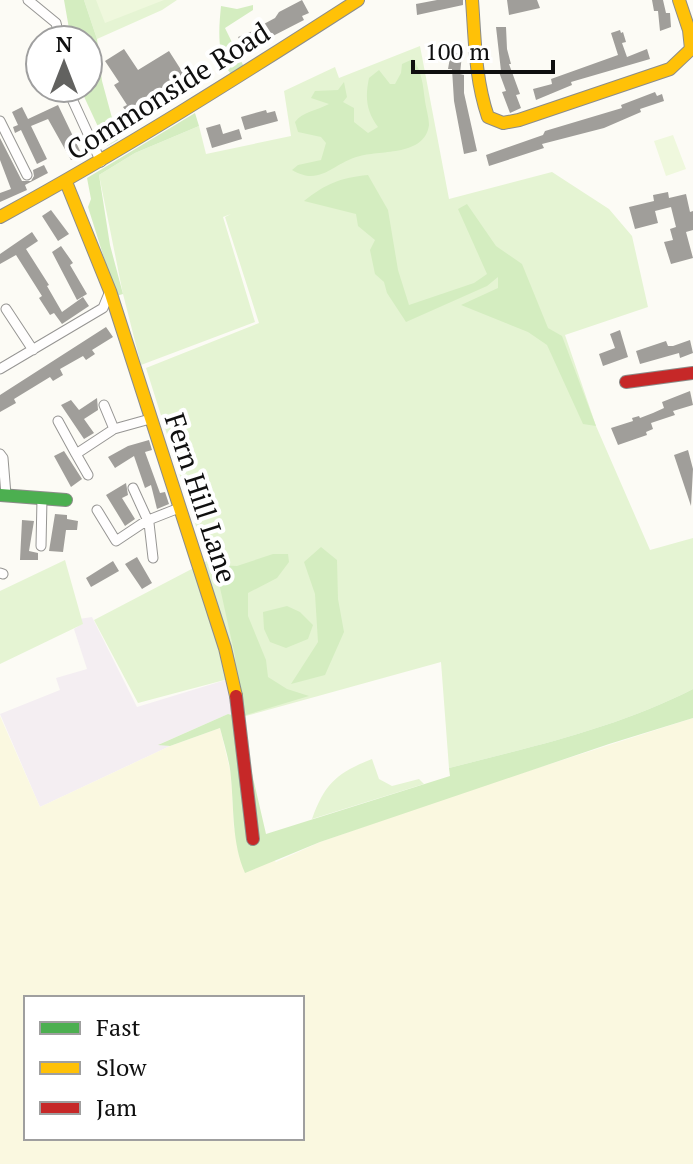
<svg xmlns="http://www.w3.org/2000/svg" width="693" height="1164" viewBox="0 0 693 1164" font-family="'PT Serif',serif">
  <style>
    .industrial { fill: #f4eef2 }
    .farmland { fill: #faf8e0; fill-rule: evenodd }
    .green { fill: #e5f4d3 }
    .forest { fill: #d4edc0 }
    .pitch { fill: #eff8dd }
    .building { fill: #a09e9a }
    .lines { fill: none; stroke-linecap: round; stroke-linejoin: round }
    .street-casing { stroke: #969593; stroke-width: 11 }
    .fast-casing { stroke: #8c8c89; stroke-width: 14 }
    .slow-casing { stroke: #8c8c89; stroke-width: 14 }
    .jam-casing { stroke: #8c8c89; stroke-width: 14 }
    .street { stroke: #fffefe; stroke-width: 9 }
    .fast { stroke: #4caf50; stroke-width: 12 }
    .slow { stroke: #ffc107; stroke-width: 12 }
    .jam { stroke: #c62828; stroke-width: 12 }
    .labels { text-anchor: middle; stroke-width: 8; stroke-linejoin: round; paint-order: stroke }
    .street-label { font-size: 28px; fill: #0f0f0f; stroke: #fff }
  </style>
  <rect width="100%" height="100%" fill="#fcfbf5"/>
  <path class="industrial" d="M 92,617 L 137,707 L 232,678 L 239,718 L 228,714 L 160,744 L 170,746 L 40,807 L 0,714 L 60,690 L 56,678 L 87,669 L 74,629 L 82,624 L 79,619 Z"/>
  <path class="farmland" d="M 0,716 L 40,807 L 170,746 L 220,728 L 231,774 L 234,829 L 276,862 L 320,842 L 460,793 L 693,718 L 693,1164 L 0,1164 ZM 26,998 L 302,998 L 302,1138 L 26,1138 Z"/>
  <path class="green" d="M 84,0 L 177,0 L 162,10 L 97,39 Z
    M 420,46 L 449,199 L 552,172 L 609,209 L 632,236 L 648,307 L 565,335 L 596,426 L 650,550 L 693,538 L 693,689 C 617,728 531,747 449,768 L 441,662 L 242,717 L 232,678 L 138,703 L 94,620 L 207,561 L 146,368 L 259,323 L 225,217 L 231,214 L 223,217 L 255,322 L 141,365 L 123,294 L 99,175 L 135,153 L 199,126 L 206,154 L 291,136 L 284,91 L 335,67 L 339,78 Z
    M 65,560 L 83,624 L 0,664 L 0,591 Z
    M 372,759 L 379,779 L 392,786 L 419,779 L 424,784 L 312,819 C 325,783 337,773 372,759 Z"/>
  <path class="forest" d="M 64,0 L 84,0 L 97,39 L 102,81 L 118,140 L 107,146 L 80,88 L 88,88 L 88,40 L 71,40 Z
    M 253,5 L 253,10 L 225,28 L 245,69 L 231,74 C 216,57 219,27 221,6 L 237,9 Z
    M 413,59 C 422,72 423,85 425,101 C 426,108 429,118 429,125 C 425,156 382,150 360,156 C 332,163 321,187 292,170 L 298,165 L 321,160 L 326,143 L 321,137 L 298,132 L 295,122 C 302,112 318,110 329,104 L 311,98 L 315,91 L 338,90 L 344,82 L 347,97 L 343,102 L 354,108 L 354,122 L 368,133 L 378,127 C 366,111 365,97 369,78 L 379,70 L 390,84 L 395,84 L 401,73 L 402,64 Z
    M 195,113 L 199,126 L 135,153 L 99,175 L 110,245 L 123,294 L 116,296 L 88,207 L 91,199 L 87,178 Z
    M 368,175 L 388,210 L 398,270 L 409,305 L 474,283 L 487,274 L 458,209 L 467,204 L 496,246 L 522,264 L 548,328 L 562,336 L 596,426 L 583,424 L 547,345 L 528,332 L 461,305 L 498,288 L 498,277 L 487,286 L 406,322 L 387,293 L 384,282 L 375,274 L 370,250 L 375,240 L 358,226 L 356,214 L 304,201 C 327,183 340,178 368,175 Z
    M 321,547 L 337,560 L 338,599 L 344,632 L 325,675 L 291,684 L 318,642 L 315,594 L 304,562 Z
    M 273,554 L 288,554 L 289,562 L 277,578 L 248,593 L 248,616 L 266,660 L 268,677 L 287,689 L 309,696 L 239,717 L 266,834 L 450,776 L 449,768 C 531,747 617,728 693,689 L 693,718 L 609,744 L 320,842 L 245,873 C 232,843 234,811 231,778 C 230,762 224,744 220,728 L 170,746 L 158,745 L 228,714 L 239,717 L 235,656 L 215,565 L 237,566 Z
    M 287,606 L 300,612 L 313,625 L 308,639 L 286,648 L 270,642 L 264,629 L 263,612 Z"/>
  <path class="pitch" d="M 96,0 L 164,0 L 105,23 Z
    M 673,135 L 686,169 L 666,176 L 654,141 Z"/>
  <path class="building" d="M 302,0 L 309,13 L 302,16 L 304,20 L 269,38 L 271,42 L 253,50 L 251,46 L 245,50 L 238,37 L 263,27 L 262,25 L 275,18 L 279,12 Z
    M 437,0 L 463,0 L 463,5 L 417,15 L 416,4 Z
    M 507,0 L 537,0 L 540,8 L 509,15 Z
    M 652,0 L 663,0 L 666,13 L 670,13 L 671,27 L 660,31 L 658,11 L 654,11 Z
    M 496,27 L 506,27 L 507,49 L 511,64 L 509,64 L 520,94 L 516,95 L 521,108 L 510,113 L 502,92 L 506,91 L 499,72 L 501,71 Z
    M 620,30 L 621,33 L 623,32 L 626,42 L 622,43 L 627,57 L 647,49 L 650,59 L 571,82 L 572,85 L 536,100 L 533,89 L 552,84 L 551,79 L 618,55 L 611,33 Z
    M 124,49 L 138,70 L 169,51 L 185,76 L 128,114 L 123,107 L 127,105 L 114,85 L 119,82 L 105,61 Z
    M 451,52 L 462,54 L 460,74 L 464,75 L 464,93 L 477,151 L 464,154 L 454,101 L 452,69 L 448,69 Z
    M 655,92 L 657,96 L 662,94 L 664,101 L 640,109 L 641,112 L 604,128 L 542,144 L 544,148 L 489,166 L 486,155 L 543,135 L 545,131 L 622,108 L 621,105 Z
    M 58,105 L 82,155 L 71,160 L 48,119 L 31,126 L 47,159 L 37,164 L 21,130 L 15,133 L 13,127 L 18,125 L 12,112 L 22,107 L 28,119 Z
    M 266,110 L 267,113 L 275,111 L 278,121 L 245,130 L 241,117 Z
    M 220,124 L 223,134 L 239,129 L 242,139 L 212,148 L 206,128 Z
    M 0,138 L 22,181 L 31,181 L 34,176 L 33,170 L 44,165 L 48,173 L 25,185 L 27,190 L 0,202 L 0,193 L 11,189 L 0,160 Z
    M 668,192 L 669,198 L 686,194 L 690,212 L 693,211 L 693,230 L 686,232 L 693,258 L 671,264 L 664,242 L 673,240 L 670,229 L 676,227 L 671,207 L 655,211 L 658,223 L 635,229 L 629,207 L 654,201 L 653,195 Z
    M 51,210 L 69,234 L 58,241 L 42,216 Z
    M 32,232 L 38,241 L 26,249 L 49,285 L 47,286 L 62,312 L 83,297 L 89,306 L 62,324 L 54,313 L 50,315 L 39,298 L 42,296 L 16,255 L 0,264 L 0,254 Z
    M 61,246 L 73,263 L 70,265 L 87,294 L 77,300 L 52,252 Z
    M 106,327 L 113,337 L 92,350 L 95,354 L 86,360 L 83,356 L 60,369 L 63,375 L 53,381 L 50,377 L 14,399 L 16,403 L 0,412 L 0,395 Z
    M 620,330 L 628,357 L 603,366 L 599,354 L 615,348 L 610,334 Z
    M 690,340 L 693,353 L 680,358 L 679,353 L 640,364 L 636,351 L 666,341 L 668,346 L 673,346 Z
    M 690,391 L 693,405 L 673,411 L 675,415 L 651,423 L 653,429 L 646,432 L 647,435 L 618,445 L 611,428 L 633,421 L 632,418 L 639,416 L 640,418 L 653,413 L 664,408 L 662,402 Z
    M 97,398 L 98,410 L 84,419 L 94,433 L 84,439 L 61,405 L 71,400 L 79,410 Z
    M 149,440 L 152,450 L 145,452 L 160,493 L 165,492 L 169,504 L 157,509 L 151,485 L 145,488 L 134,456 L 115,468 L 108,457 L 128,446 Z
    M 688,450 L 693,469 L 691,506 L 674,455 Z
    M 64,451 L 82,479 L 71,487 L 54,456 Z
    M 126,483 L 128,495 L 122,498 L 135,519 L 125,526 L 106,495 Z
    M 55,514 L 67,515 L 67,519 L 78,521 L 77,530 L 66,530 L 63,552 L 49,551 Z
    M 22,520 L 34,521 L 29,551 L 38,553 L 38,560 L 20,560 Z
    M 137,557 L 152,583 L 142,589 L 125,564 Z
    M 113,561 L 119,571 L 91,587 L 86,578 Z"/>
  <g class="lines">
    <defs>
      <path id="street" d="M 28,0 L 56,23 L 60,40
        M 67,88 L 101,162
        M 0,121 L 27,175
        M 6,309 L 33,350
        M 0,369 L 103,308 L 110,291
        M 104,405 L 114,429
        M 58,421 L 76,454
        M 0,454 L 3,458 L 6,495
        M 88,475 L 76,454 L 114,429 L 150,419
        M 133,488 L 149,523 L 153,558
        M 97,510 L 116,541 L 146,521 L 179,508
        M 41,546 L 42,499
        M 0,573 L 3,574"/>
      <path id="fast" d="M 0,495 L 66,500"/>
      <path id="slow" d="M 472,0 C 475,40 475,79 488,117 L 503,123 L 519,120 L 670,69 L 691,49 L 689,30 L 679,0
        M 66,182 L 110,291 L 225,648 L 236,696
        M 0,217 C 123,150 240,76 358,0"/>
      <path id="jam" d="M 626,382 L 693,373
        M 236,696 L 253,839"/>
    </defs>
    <use href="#street" class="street-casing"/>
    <use href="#fast" class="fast-casing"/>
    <use href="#slow" class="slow-casing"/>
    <use href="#jam" class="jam-casing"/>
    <use href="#street" class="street"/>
    <use href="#fast" class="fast"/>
    <use href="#slow" class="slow"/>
    <use href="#jam" class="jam"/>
  </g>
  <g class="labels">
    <g class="street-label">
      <text transform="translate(168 91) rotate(-32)" y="10">Commonside Road</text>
      <text transform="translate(201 498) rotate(72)" y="10">Fern Hill Lane</text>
    </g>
  </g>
  <rect x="24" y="996" width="280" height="144" fill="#ffffff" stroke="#9f9f9f" stroke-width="2"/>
  <rect x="40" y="1022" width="40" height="12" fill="#4caf50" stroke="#9f9f9f" stroke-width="2"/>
  <text x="96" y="1036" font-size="24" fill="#0f0f0f">Fast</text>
  <rect x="40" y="1062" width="40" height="12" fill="#ffc107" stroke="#9f9f9f" stroke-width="2"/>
  <text x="96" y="1076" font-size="24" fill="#0f0f0f">Slow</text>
  <rect x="40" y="1102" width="40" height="12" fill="#c62828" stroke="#9f9f9f" stroke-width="2"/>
  <text x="96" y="1116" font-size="24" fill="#0f0f0f">Jam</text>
  <g transform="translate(64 64)"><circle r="38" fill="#ffffff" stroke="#9f9f9f" stroke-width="2"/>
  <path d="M0-6L14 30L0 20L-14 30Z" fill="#626260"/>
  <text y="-12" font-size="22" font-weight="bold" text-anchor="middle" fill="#0f0f0f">N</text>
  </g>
  <path d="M413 60v12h140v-12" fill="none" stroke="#0f0f0f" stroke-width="4"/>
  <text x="425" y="60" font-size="24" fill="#0f0f0f" stroke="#ffffff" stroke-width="6" paint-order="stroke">100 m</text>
</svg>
